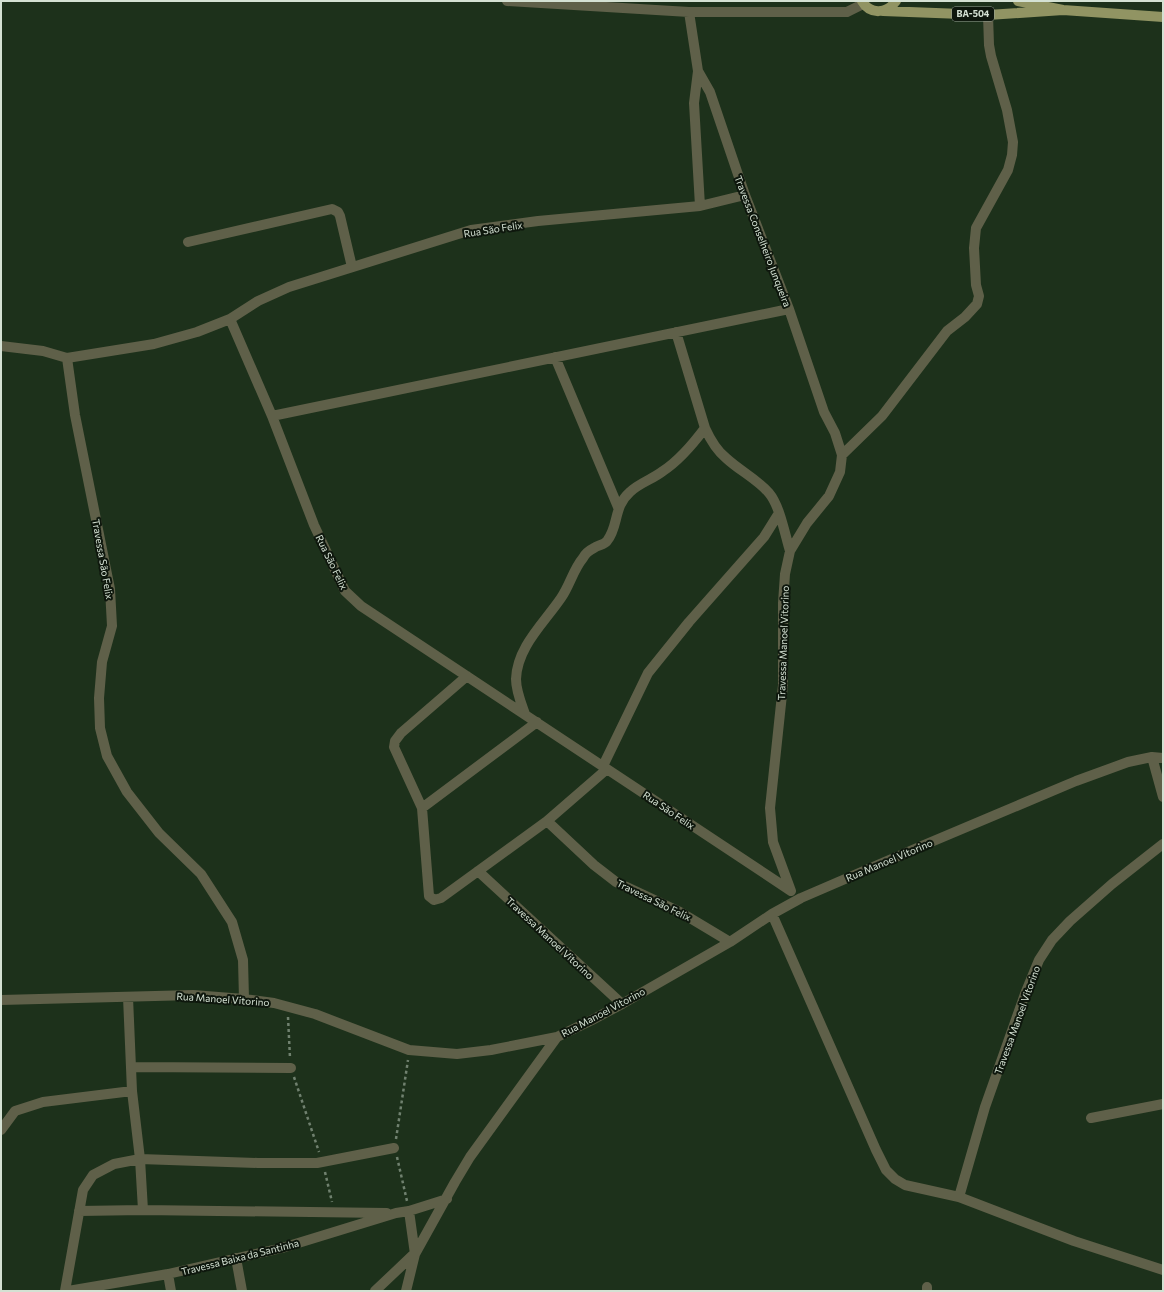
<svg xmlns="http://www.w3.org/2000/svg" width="1164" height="1292" viewBox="0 0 1164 1292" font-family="Commissioner,sans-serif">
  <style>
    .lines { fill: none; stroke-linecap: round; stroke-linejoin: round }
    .path { stroke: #70816f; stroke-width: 2.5; stroke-dasharray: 3 3; stroke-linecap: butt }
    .minor { stroke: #5f6049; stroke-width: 10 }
    .primary { stroke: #919463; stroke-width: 10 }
    .labels { text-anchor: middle; stroke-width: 4; stroke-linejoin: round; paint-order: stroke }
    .shield { fill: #0e170d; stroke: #99a498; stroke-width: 1 }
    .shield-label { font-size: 9px; font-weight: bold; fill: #d4e1d3 }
    .street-label { font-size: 10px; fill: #d4e1d3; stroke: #0e170d }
  </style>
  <rect width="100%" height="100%" fill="#1d311b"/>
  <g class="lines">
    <path class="path" d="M 288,1017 L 290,1058
      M 294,1077 L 319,1152
      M 396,1139 L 408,1060
      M 397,1157 L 407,1201
      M 325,1172 L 332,1202"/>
    <path class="minor" d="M 507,1 L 689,12 L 847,12 L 863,4
      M 689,12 L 698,71 L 710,92 L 745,195 L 789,309 L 824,412 L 835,433 L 842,455 L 840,472 L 829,496 L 807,523 L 790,551 L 785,574 L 783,603 L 783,685 L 770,808 L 773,842 L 791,891
      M 698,71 L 694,103 L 700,206
      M 188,242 L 332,209 L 338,212 L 340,216 L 352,267
      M 230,319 L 272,416 L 314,525 L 328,555 L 345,591 L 361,606 L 791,891
      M 676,332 L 705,428 C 710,439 716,450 726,458 C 740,471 757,479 769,493 C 780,506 785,535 790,551
      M 1,346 L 43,351 L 67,358 L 75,415 L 110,589 L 112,626 L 102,662 L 99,698 L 100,728 L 107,756 L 127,792 L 159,833 L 201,874 L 232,922 L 243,960 L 244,999
      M 555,357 L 618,507
      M 67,358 L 154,344 L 197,332 L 230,319 L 258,301 L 289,287 L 471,230 L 538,221 L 700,206 L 745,195
      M 272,416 L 789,309
      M 842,455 L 882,416 L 947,331 L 965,317 L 977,304 L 979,296 L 976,285 L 974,248 L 976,228 L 1008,170 L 1012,155 L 1013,142 L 1007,110 L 991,56 L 989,45 L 988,15
      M 467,676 L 401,733 L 395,741 L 394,747 L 422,808 L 429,896 L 434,900 L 441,898 L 547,821 L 607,769
      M 525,714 C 521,703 516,691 516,679 C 517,647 544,623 561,598 C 570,585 573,570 583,558 C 585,554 590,550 594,548 C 598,545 604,545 607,541 C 619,526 613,507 630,492 C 639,483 653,479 663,471 C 680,460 693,444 705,428
      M 1152,757 L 1163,797
      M 603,766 L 648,673 L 689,622 L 764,537 L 779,513
      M 422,808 L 537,722
      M 547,821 L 594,865 L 616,882 L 680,912 L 730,942
      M 478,871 L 622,1004
      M 772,914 L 876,1150 L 886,1170 L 895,1179 L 905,1185 L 959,1197 L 1074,1241 L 1163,1270
      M 128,997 L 132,1091 L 140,1159 L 143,1210
      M 1,1000 L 193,995 L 244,999 L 274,1003 L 315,1014 L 409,1050 L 457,1054 L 491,1050 L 557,1037 L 592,1020 L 622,1004 L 730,942 L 772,914 L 801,898 L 924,845 L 1076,781 L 1128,762 L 1152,757 L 1163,758
      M 132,1067 L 291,1068
      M 1091,1118 L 1163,1104
      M 1,1130 L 15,1111 L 43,1102 L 132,1091
      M 959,1197 L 985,1107 L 1025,994 L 1039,960 L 1052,940 L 1070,921 L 1112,884 L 1163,844
      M 79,1211 L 143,1210 L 387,1213
      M 409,1211 L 415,1254
      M 236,1258 L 242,1291
      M 168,1274 L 171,1291
      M 927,1287 L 927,1291
      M 65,1291 L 83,1190 L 93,1175 L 114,1164 L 140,1159 L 258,1163 L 317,1163 L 394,1148
      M 68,1291 L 168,1274 L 282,1248 L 396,1213 L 409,1211 L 447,1199
      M 375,1291 L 414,1254
      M 406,1291 L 415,1254 L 455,1182 L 470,1157 L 557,1037"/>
    <path class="primary" d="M 862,1 C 870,15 887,14 896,1
      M 1018,1 L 1063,10 L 1163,17
      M 883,11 L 988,15 L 1063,10"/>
  </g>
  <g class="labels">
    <rect class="shield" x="952" y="7" width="42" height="14" rx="3"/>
    <g class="shield-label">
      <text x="973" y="17">BA-504</text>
    </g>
    <g class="street-label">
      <text transform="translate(493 229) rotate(-9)" y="4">Rua São Felix</text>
      <text transform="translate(763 241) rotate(69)" y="4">Travessa Conselheiro Junqueira</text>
      <text transform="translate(103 559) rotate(80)" y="4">Travessa São Felix</text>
      <text transform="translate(332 562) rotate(64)" y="4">Rua São Felix</text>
      <text transform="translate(783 643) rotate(-88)" y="4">Travessa Manoel Vitorino</text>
      <text transform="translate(669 810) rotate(34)" y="4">Rua São Felix</text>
      <text transform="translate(889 860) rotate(-23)" y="4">Rua Manoel Vitorino</text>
      <text transform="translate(654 900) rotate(26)" y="4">Travessa São Felix</text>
      <text transform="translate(550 938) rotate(43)" y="4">Travessa Manoel Vitorino</text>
      <text transform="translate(223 999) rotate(4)" y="4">Rua Manoel Vitorino</text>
      <text transform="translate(603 1012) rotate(-28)" y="4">Rua Manoel Vitorino</text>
      <text transform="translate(1017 1020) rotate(-70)" y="4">Travessa Manoel Vitorino</text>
      <text transform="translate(240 1257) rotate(-14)" y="4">Travessa Baixa da Santinha</text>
    </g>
  </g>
  <rect width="1164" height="1292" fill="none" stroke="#d4e1d3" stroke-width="4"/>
</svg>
